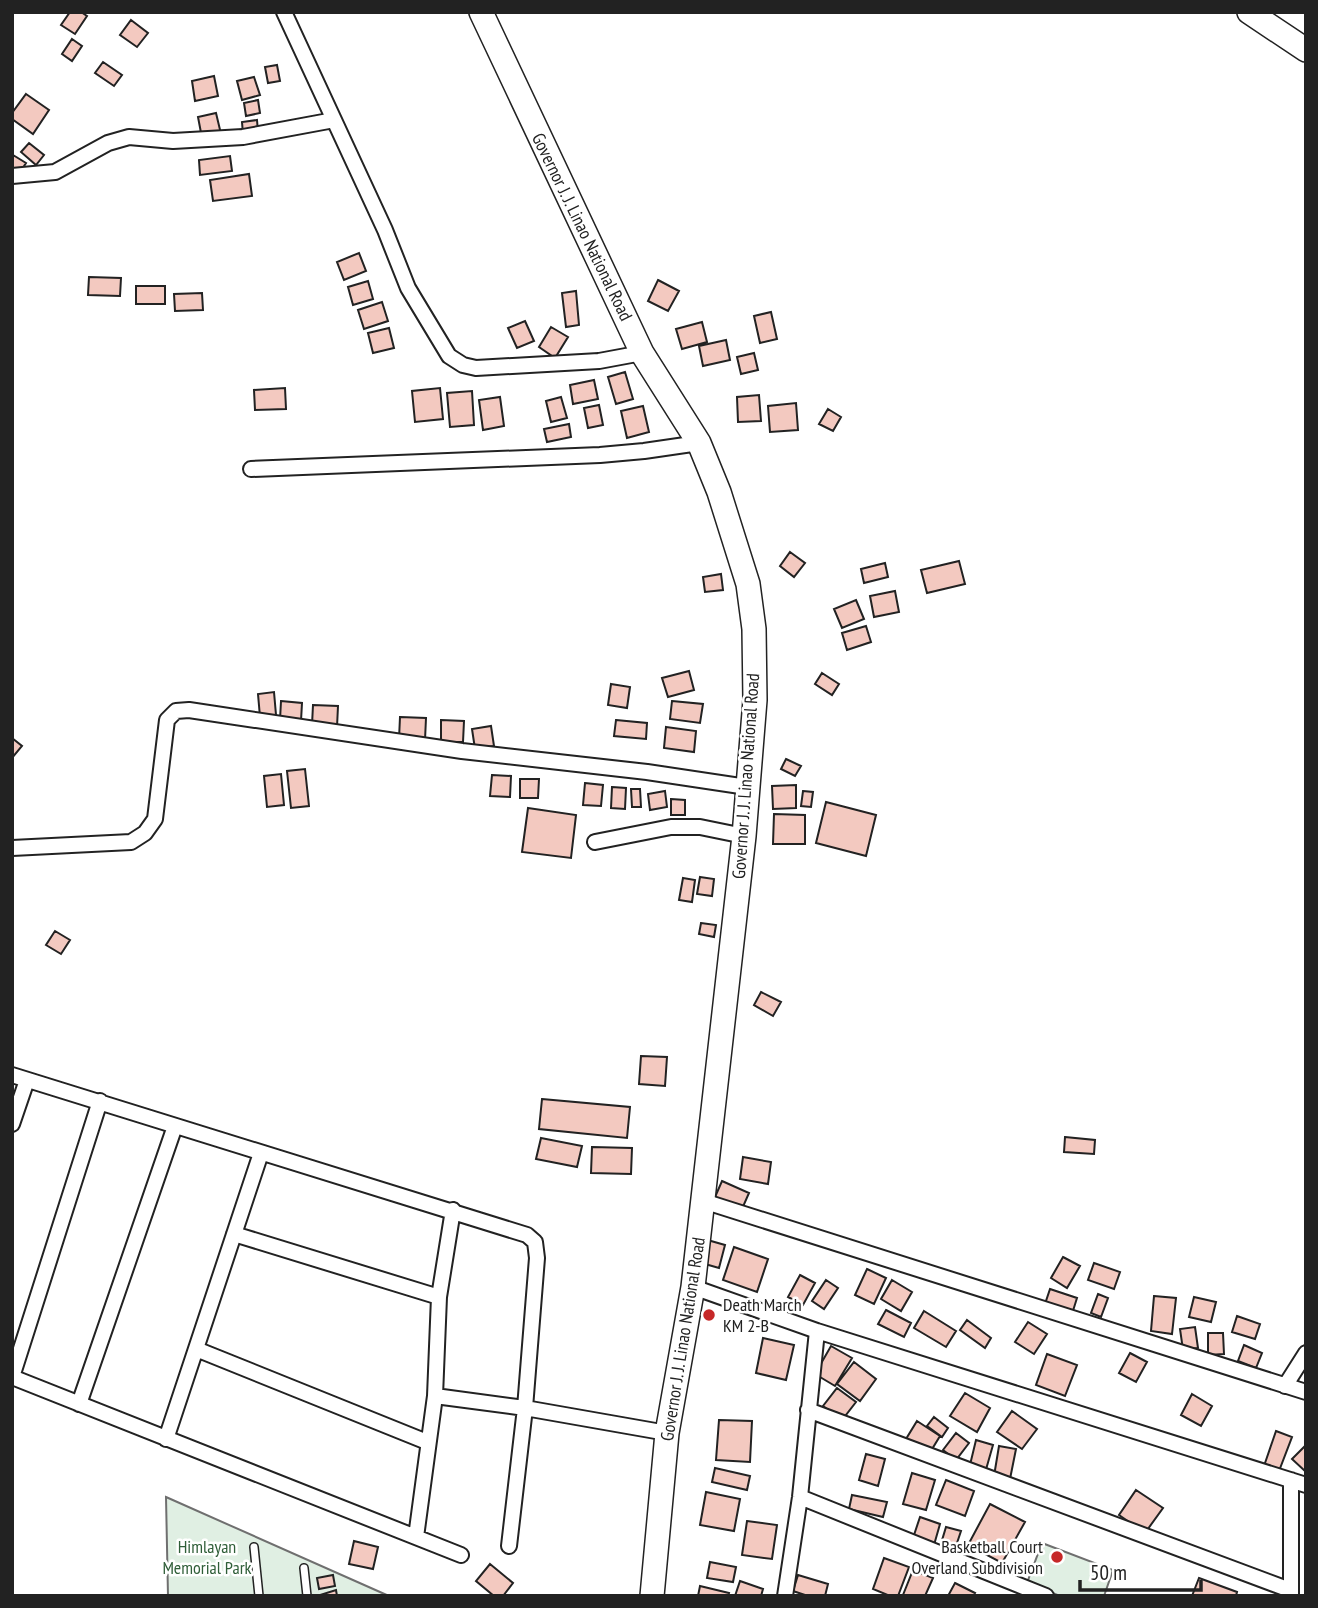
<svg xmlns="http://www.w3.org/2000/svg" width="1318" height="1608" viewBox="0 0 1318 1608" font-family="'PT Sans Narrow',sans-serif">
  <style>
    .green { fill: #e0efe3; stroke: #6f6f6f; stroke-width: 2 }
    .building { fill: #f3c9c0; stroke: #222; stroke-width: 2 }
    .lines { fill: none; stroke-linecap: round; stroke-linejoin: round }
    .service-casing { stroke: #222; stroke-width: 10 }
    .minor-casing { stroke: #222; stroke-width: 18 }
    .primary-casing { stroke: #222; stroke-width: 26 }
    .service { stroke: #fff; stroke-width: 7 }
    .minor { stroke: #fff; stroke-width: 14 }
    .primary { stroke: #fff; stroke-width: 23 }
    .poi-dot { fill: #c62828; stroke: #fff; stroke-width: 2.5 }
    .labels { text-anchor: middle; stroke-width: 5; stroke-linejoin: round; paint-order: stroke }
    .street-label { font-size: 18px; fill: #222; stroke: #fff }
    .poi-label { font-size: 18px; fill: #222; stroke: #fff; text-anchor: start }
    .park-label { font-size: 18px; fill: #2f5e38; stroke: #fff }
  </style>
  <rect width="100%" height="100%" fill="#fff"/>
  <path class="green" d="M 166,1497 L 389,1596 L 168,1596 Z
    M 1042,1543 L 1113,1570 L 1104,1596 L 1060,1596 L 1027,1583 Z"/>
  <path class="building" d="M 70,12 L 81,12 L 87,16 L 75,34 L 61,25 Z
    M 131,20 L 148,33 L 137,47 L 120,35 Z
    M 72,39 L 82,46 L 72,61 L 62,54 Z
    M 103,62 L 122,75 L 114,86 L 95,73 Z
    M 277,65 L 280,81 L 268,83 L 265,67 Z
    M 214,76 L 218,96 L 195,101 L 192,81 Z
    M 254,77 L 260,95 L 242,100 L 237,81 Z
    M 26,94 L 49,110 L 33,134 L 12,119 L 12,113 Z
    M 258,100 L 260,113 L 246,116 L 244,103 Z
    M 216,113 L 221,134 L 202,138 L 198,117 Z
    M 257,120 L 258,132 L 243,134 L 242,122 Z
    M 29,143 L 44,155 L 36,165 L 21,152 Z
    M 13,155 L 26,163 L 19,174 L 12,170 Z
    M 230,156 L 232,171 L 200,175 L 199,160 Z
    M 249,174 L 252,196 L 213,201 L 210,180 Z
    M 359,253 L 366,271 L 344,280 L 337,262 Z
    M 89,277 L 121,278 L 120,296 L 88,295 Z
    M 658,280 L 679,291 L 668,311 L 648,301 Z
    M 368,281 L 373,299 L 353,305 L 348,287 Z
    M 136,286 L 165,286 L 165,304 L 136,304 Z
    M 576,291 L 579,325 L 566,327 L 562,293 Z
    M 202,293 L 203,310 L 175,311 L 174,294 Z
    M 382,302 L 388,321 L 364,329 L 358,310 Z
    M 771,312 L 777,339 L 760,343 L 754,316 Z
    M 525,321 L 534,341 L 517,348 L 508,328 Z
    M 702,322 L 707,342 L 682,349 L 676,329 Z
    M 551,327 L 568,337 L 555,358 L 539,347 Z
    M 389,328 L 394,348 L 373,353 L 368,333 Z
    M 726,340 L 730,360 L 703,366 L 699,346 Z
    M 754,353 L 758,370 L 741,374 L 737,357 Z
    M 625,372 L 633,399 L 616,404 L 608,377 Z
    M 594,380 L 598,399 L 573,404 L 570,385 Z
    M 285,388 L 286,409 L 255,410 L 254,390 Z
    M 440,388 L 443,419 L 415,422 L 412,391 Z
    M 472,391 L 474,425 L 450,427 L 447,393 Z
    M 759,395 L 761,421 L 738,422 L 737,397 Z
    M 500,397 L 504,426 L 483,430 L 479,400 Z
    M 561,397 L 567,418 L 551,422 L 546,401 Z
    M 796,403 L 798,430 L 770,432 L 768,406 Z
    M 599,405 L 603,425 L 588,428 L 584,408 Z
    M 643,406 L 649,432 L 627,438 L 621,411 Z
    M 828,409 L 841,417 L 833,431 L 819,424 Z
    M 569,424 L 571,437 L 547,442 L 544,429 Z
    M 790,552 L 805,563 L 794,577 L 780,566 Z
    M 959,561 L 965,584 L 927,593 L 921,570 Z
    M 885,563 L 888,577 L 864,583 L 861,569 Z
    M 721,574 L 723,590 L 705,592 L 703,577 Z
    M 895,591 L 899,612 L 874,617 L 870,596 Z
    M 856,600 L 864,619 L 842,628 L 834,609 Z
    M 866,626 L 871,642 L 847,650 L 842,633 Z
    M 689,671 L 694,690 L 668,697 L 662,678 Z
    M 822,673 L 839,684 L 832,695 L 815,684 Z
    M 611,684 L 630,687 L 627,708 L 608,705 Z
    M 274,692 L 276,715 L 260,717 L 258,694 Z
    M 281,701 L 302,703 L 301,721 L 280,720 Z
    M 672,701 L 703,704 L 700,723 L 670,719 Z
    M 313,705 L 338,706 L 337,727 L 312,725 Z
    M 400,717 L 426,718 L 425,740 L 399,739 Z
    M 441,720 L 464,721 L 463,742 L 441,742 Z
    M 616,720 L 647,723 L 646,739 L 614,736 Z
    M 491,726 L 494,746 L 475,749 L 472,729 Z
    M 666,727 L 696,731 L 694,752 L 664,748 Z
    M 12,738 L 22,746 L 12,758 Z
    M 786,759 L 801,766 L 795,776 L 781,769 Z
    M 305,769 L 309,806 L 291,808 L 287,771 Z
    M 281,774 L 284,805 L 267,807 L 264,776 Z
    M 492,775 L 511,776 L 510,797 L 490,796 Z
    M 520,779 L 539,779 L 538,798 L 520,798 Z
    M 585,783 L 603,785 L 601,806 L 583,805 Z
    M 796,785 L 796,808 L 773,809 L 772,786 Z
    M 612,787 L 626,788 L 625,809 L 611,808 Z
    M 631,789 L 640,789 L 641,807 L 632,807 Z
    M 665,791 L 667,807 L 650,810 L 648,794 Z
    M 803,791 L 813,792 L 811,807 L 801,806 Z
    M 671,799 L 685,800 L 685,815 L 671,815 Z
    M 826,802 L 876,815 L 866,856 L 816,843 Z
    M 528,808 L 576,815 L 571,858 L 522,852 Z
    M 774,814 L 805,815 L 805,844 L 773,844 Z
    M 700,877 L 714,879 L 712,896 L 697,894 Z
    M 683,878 L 695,880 L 692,902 L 679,900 Z
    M 701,923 L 716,925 L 714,937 L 699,934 Z
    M 55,931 L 70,940 L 61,954 L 46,945 Z
    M 761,992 L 781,1002 L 773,1016 L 754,1005 Z
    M 641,1056 L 667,1057 L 665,1086 L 639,1084 Z
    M 542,1099 L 630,1107 L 627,1138 L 539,1129 Z
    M 1065,1137 L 1095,1140 L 1094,1154 L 1064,1152 Z
    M 541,1138 L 582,1146 L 577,1167 L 536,1159 Z
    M 592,1147 L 632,1148 L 631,1174 L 591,1173 Z
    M 743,1157 L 771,1162 L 768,1184 L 740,1179 Z
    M 722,1181 L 749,1193 L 742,1209 L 715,1197 Z
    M 704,1239 L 725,1245 L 719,1268 L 698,1262 Z
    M 734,1247 L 768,1259 L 757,1292 L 723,1280 Z
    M 1063,1257 L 1080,1266 L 1067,1288 L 1051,1278 Z
    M 1094,1263 L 1120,1272 L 1114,1289 L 1088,1280 Z
    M 867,1269 L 886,1278 L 874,1304 L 855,1295 Z
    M 800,1275 L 815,1283 L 803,1305 L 788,1297 Z
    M 826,1280 L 838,1288 L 824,1309 L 812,1301 Z
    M 892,1280 L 912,1292 L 901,1311 L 881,1299 Z
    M 1050,1289 L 1077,1298 L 1072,1314 L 1045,1304 Z
    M 1098,1294 L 1108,1298 L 1101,1317 L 1091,1313 Z
    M 1154,1296 L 1176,1298 L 1172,1334 L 1151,1331 Z
    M 1194,1297 L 1216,1302 L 1211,1322 L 1189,1317 Z
    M 886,1310 L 911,1323 L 904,1337 L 878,1324 Z
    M 924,1311 L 956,1331 L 946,1347 L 914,1328 Z
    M 1237,1316 L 1260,1324 L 1255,1339 L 1232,1332 Z
    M 967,1320 L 991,1338 L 985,1348 L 960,1330 Z
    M 1028,1322 L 1047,1334 L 1034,1354 L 1015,1342 Z
    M 1195,1327 L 1198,1348 L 1183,1350 L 1180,1329 Z
    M 1208,1333 L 1223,1333 L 1224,1354 L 1208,1355 Z
    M 763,1338 L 794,1345 L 786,1380 L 756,1373 Z
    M 1244,1345 L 1262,1353 L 1256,1368 L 1238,1361 Z
    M 831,1346 L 852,1358 L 835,1386 L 815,1374 Z
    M 1130,1353 L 1147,1362 L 1136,1382 L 1119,1373 Z
    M 1047,1354 L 1077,1365 L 1065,1396 L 1036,1385 Z
    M 854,1362 L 876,1379 L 860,1401 L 837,1384 Z
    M 837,1388 L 856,1402 L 842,1420 L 823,1406 Z
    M 965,1393 L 990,1408 L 977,1432 L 950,1416 Z
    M 1192,1394 L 1212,1406 L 1201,1426 L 1181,1415 Z
    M 1012,1411 L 1037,1429 L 1022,1449 L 997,1432 Z
    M 934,1417 L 948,1428 L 942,1437 L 927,1426 Z
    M 719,1420 L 752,1421 L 750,1462 L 716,1460 Z
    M 917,1421 L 940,1436 L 929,1454 L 906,1439 Z
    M 1276,1431 L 1292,1437 L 1279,1471 L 1264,1466 Z
    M 956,1433 L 969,1443 L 956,1460 L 943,1450 Z
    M 976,1440 L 993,1445 L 985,1473 L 969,1469 Z
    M 1306,1445 L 1306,1472 L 1292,1459 Z
    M 999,1446 L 1016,1449 L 1010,1479 L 994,1476 Z
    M 866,1454 L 885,1459 L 878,1486 L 859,1480 Z
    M 715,1468 L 750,1476 L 747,1490 L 712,1482 Z
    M 912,1473 L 935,1480 L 926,1510 L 903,1504 Z
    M 946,1480 L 974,1491 L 965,1516 L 936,1505 Z
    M 1136,1490 L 1163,1508 L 1145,1533 L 1119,1515 Z
    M 706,1492 L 740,1499 L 734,1531 L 700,1525 Z
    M 852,1495 L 887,1502 L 883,1517 L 849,1509 Z
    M 990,1504 L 1025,1522 L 1002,1563 L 968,1545 Z
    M 920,1517 L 940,1524 L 934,1545 L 913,1538 Z
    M 747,1521 L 777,1525 L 772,1559 L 742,1555 Z
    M 946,1527 L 961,1531 L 954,1552 L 940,1547 Z
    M 354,1541 L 378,1547 L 373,1569 L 349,1564 Z
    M 884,1558 L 909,1567 L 898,1596 L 890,1596 L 873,1589 Z
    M 710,1562 L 736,1567 L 733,1582 L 707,1578 Z
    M 490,1564 L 513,1583 L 503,1596 L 494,1596 L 476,1581 Z
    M 913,1570 L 933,1578 L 925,1596 L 903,1595 Z
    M 333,1575 L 335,1586 L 319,1589 L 317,1578 Z
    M 798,1575 L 828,1584 L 825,1596 L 808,1596 L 793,1591 Z
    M 1199,1578 L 1237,1592 L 1236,1596 L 1192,1596 Z
    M 740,1581 L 763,1589 L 761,1596 L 735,1596 Z
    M 955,1583 L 975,1593 L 973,1596 L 948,1596 Z
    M 700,1586 L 729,1593 L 728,1596 L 698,1596 Z
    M 336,1590 L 337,1596 L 317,1596 Z"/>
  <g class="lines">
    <defs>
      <path id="service" d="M 254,1547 L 259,1596
        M 304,1568 L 307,1596"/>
      <path id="minor" d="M 284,12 L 385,230 L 408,288 L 449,356 L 463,365 L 476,368 L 599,361 L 642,353
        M 12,176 L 55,172 L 108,143 L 129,137 L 173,141 L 243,137 L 334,120
        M 251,469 L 600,455 L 644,451 L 699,443
        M 595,842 L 671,827 L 700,827 L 744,836
        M 12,848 L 131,842 L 145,833 L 155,819 L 167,720 L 176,711 L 189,710 L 462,751 L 647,772 L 747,787
        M 12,1075 L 527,1235 L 535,1242 L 537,1258 L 525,1408 L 509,1546
        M 100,1101 L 12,1377 L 461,1555
        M 12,1124 L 27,1080
        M 703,1201 L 1306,1392
        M 234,1234 L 439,1297
        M 693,1287 L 817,1331 L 1306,1485
        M 196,1349 L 427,1442
        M 1285,1386 L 1306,1353
        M 435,1396 L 525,1408 L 667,1433
        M 79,1404 L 175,1126
        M 808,1410 L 1290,1590
        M 166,1439 L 261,1153
        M 1291,1480 L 1291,1596
        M 800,1497 L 1046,1596
        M 416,1537 L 435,1396 L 439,1297 L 453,1210
        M 785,1596 L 800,1497 L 817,1331"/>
      <path id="primary" d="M 481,12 L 642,353 L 699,443 L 719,492 L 748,584 L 754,629 L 755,700 L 744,836 L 693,1287 L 667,1433 L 652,1596
        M 1249,12 L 1306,50"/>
    </defs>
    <use href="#service" class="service-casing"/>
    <use href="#minor" class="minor-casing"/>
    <use href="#primary" class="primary-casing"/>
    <use href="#service" class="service"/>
    <use href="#minor" class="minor"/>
    <use href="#primary" class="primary"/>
  </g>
  <g class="poi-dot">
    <circle cx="709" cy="1315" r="7"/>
    <circle cx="1057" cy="1557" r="7"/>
  </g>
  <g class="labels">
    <g class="street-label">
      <text transform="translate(582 227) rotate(64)" y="6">Governor J. J. Linao National Road</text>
      <text transform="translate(746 776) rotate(-86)" y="6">Governor J. J. Linao National Road</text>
      <text transform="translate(683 1339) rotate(-81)" y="6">Governor J. J. Linao National Road</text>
    </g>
    <g class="poi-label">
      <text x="723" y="1311">Death March<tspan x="723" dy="21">KM 2-B</tspan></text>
      <text x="1043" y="1553" text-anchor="end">Basketball Court<tspan x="1043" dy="21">Overland Subdivision</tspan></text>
    </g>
    <g class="park-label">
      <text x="207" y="1553">Himlayan<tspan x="207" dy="21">Memorial Park</tspan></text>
    </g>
  </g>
  <rect width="1318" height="1608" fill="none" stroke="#222222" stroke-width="28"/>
  <path d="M1080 1580v10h121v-10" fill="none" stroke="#222222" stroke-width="3.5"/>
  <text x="1090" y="1580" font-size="21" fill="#222222" stroke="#ffffff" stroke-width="5" paint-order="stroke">50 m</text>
</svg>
